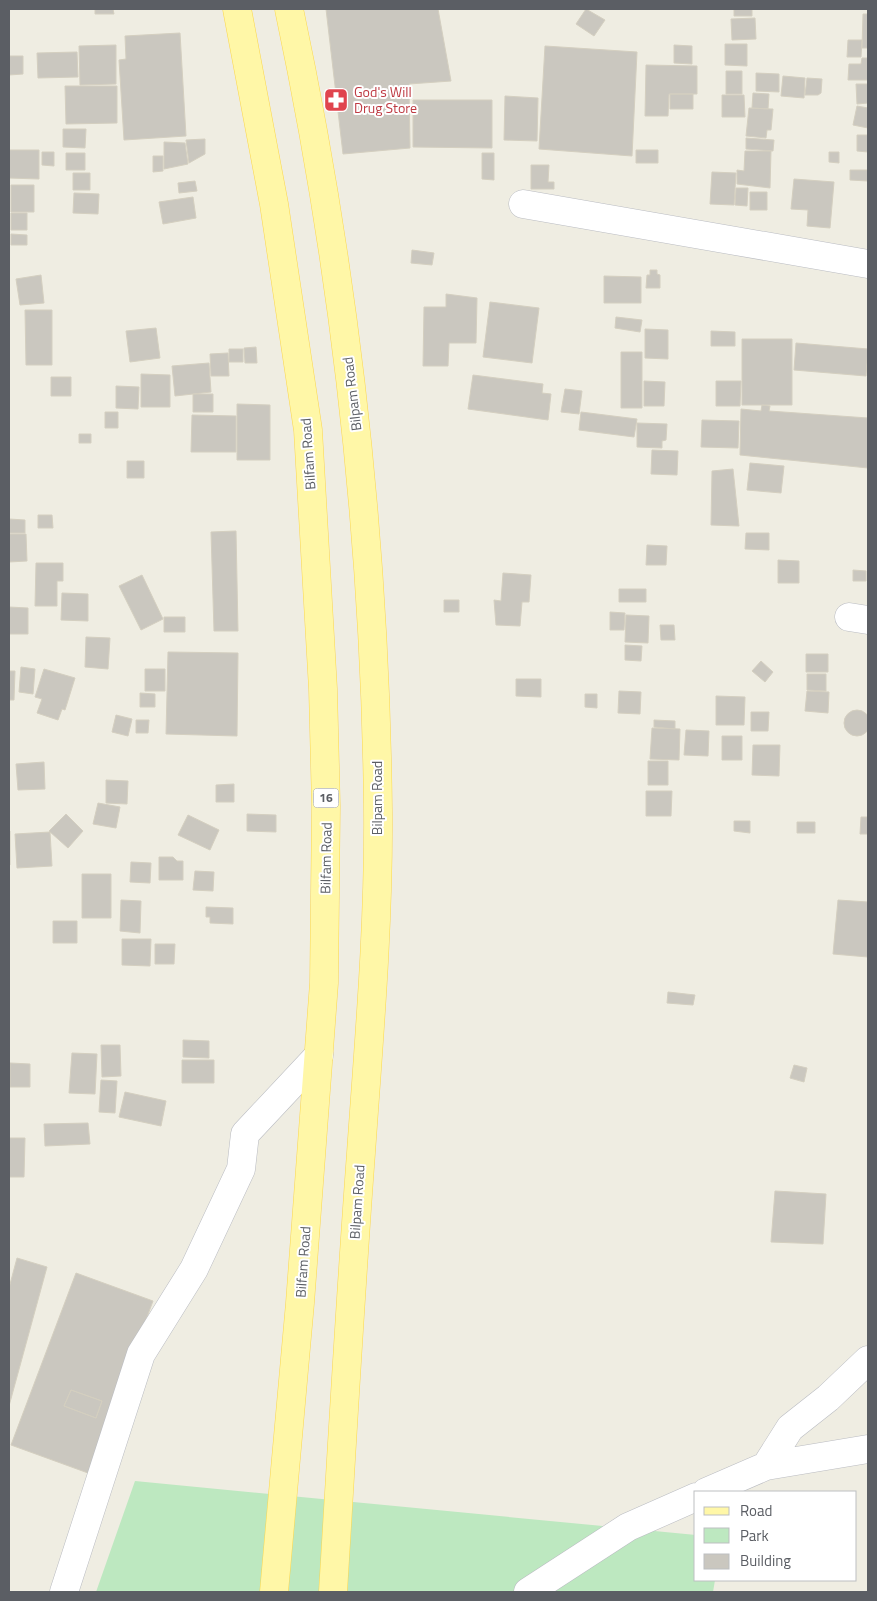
<svg xmlns="http://www.w3.org/2000/svg" width="877" height="1601" viewBox="0 0 877 1601" font-family="'Titillium Web',sans-serif">
  <style>
    .green { fill: #bde8c0 }
    .building { fill: #cac7bf; stroke: #d4cfc0; fill-rule: evenodd }
    .lines { fill: none; stroke-linecap: round; stroke-linejoin: round }
    .minor-casing { stroke: #babcc2; stroke-width: 29 }
    .major-casing { stroke: #fbd74f; stroke-width: 29 }
    .minor { stroke: #fff; stroke-width: 28 }
    .major { stroke: #fff7a7; stroke-width: 28 }
    .labels { text-anchor: middle; stroke-width: 4; stroke-linejoin: round; paint-order: stroke }
    .shield { fill: #fff; stroke: #8c8e92; stroke-width: 1 }
    .shield-label { font-size: 12px; font-weight: bold; fill: #5b5e64 }
    .health-label { font-size: 14px; fill: #be3a42; stroke: #fff; text-anchor: start }
    .street-label { font-size: 14px; fill: #5b5e64; stroke: #fff }
  </style>
  <rect width="100%" height="100%" fill="#efede2"/>
  <path class="green" d="M 135,1481 L 696,1535 L 696,1580 L 715,1580 L 713,1592 L 96,1592 Z"/>
  <path class="building" d="M 95,9 L 113,9 L 114,14 L 95,14 Z
    M 326,9 L 438,9 L 451,81 L 409,84 L 410,148 L 343,154 Z
    M 586,9 L 605,20 L 594,36 L 576,24 Z
    M 734,9 L 752,9 L 752,16 L 734,16 Z
    M 863,14 L 868,14 L 868,80 L 848,80 L 849,64 L 861,64 L 862,58 L 868,58 L 868,48 L 862,48 Z
    M 755,18 L 756,39 L 732,40 L 731,19 Z
    M 180,33 L 186,136 L 124,140 L 119,60 L 126,59 L 125,36 Z
    M 848,40 L 862,40 L 861,57 L 847,57 Z
    M 725,44 L 747,44 L 747,66 L 725,65 Z
    M 116,45 L 116,84 L 80,85 L 79,46 Z
    M 674,45 L 692,46 L 692,64 L 674,63 Z
    M 545,46 L 637,52 L 632,156 L 539,149 Z
    M 77,52 L 78,77 L 38,78 L 37,53 Z
    M 9,56 L 23,56 L 23,74 L 9,75 Z
    M 646,65 L 697,66 L 697,94 L 669,94 L 668,116 L 645,116 Z
    M 726,71 L 742,71 L 742,94 L 726,94 Z
    M 756,73 L 779,74 L 779,92 L 756,91 Z
    M 783,76 L 805,78 L 804,98 L 781,96 Z
    M 807,78 L 822,79 L 821,93 L 818,95 L 805,95 Z
    M 856,84 L 868,84 L 868,103 L 857,104 Z
    M 65,86 L 117,86 L 117,123 L 66,124 Z
    M 753,93 L 769,94 L 768,109 L 752,108 Z
    M 670,94 L 693,94 L 693,109 L 670,109 Z
    M 722,95 L 744,95 L 745,117 L 722,117 Z
    M 505,96 L 538,98 L 537,141 L 504,140 Z
    M 413,100 L 492,100 L 492,148 L 413,147 Z
    M 857,106 L 868,108 L 868,128 L 853,125 Z
    M 749,108 L 773,109 L 771,130 L 767,130 L 766,138 L 746,136 Z
    M 63,129 L 86,129 L 85,148 L 63,147 Z
    M 857,135 L 868,135 L 868,152 L 857,151 Z
    M 746,138 L 774,140 L 773,151 L 746,149 Z
    M 205,139 L 205,154 L 189,163 L 186,140 Z
    M 164,142 L 185,143 L 188,164 L 164,169 Z
    M 9,150 L 39,150 L 39,179 L 9,178 Z
    M 636,150 L 658,150 L 658,163 L 636,163 Z
    M 745,151 L 771,151 L 770,188 L 737,184 L 737,170 L 744,171 Z
    M 42,152 L 54,152 L 54,166 L 42,165 Z
    M 829,152 L 839,152 L 839,163 L 829,162 Z
    M 66,153 L 85,153 L 85,170 L 66,170 Z
    M 482,153 L 494,153 L 494,180 L 482,179 Z
    M 153,156 L 163,156 L 163,171 L 153,172 Z
    M 531,165 L 549,165 L 548,182 L 554,182 L 554,189 L 531,189 Z
    M 850,170 L 868,170 L 868,181 L 850,180 Z
    M 712,172 L 736,173 L 734,205 L 710,204 Z
    M 73,173 L 90,173 L 90,190 L 73,190 Z
    M 794,179 L 834,182 L 830,228 L 807,226 L 808,210 L 791,209 Z
    M 195,181 L 197,191 L 179,193 L 178,183 Z
    M 11,185 L 34,185 L 34,212 L 11,212 Z
    M 736,188 L 748,188 L 747,206 L 735,205 Z
    M 750,192 L 767,192 L 767,210 L 750,210 Z
    M 74,193 L 99,194 L 98,214 L 73,213 Z
    M 193,197 L 196,218 L 163,224 L 159,202 Z
    M 11,213 L 27,213 L 27,230 L 11,230 Z
    M 11,234 L 27,235 L 27,245 L 11,245 Z
    M 412,250 L 434,253 L 432,265 L 411,263 Z
    M 650,270 L 657,270 L 657,274 L 660,275 L 660,288 L 646,288 L 647,275 L 650,275 Z
    M 41,275 L 44,303 L 20,305 L 16,279 Z
    M 604,276 L 641,277 L 641,303 L 604,303 Z
    M 446,294 L 477,298 L 476,343 L 449,343 L 448,366 L 423,366 L 424,307 L 446,307 Z
    M 490,302 L 539,308 L 532,363 L 483,357 Z
    M 25,310 L 52,310 L 52,365 L 26,365 Z
    M 616,317 L 642,320 L 640,332 L 615,328 Z
    M 156,328 L 160,358 L 130,362 L 126,331 Z
    M 645,329 L 668,330 L 668,359 L 645,358 Z
    M 711,331 L 735,332 L 735,346 L 711,346 Z
    M 742,339 L 792,339 L 792,405 L 742,405 Z
    M 796,343 L 868,349 L 866,376 L 794,370 Z
    M 256,347 L 257,363 L 245,363 L 244,348 Z
    M 229,349 L 243,349 L 243,362 L 229,362 Z
    M 621,352 L 642,352 L 642,408 L 621,408 Z
    M 228,353 L 229,376 L 211,376 L 210,354 Z
    M 209,363 L 211,392 L 175,396 L 172,366 Z
    M 141,374 L 170,375 L 170,407 L 141,407 Z
    M 473,375 L 543,384 L 542,393 L 551,394 L 548,420 L 468,409 Z
    M 51,377 L 71,377 L 71,396 L 51,396 Z
    M 644,381 L 665,382 L 664,406 L 644,406 Z
    M 716,381 L 741,381 L 740,406 L 716,406 Z
    M 116,386 L 139,387 L 138,409 L 116,408 Z
    M 565,389 L 582,391 L 579,414 L 561,412 Z
    M 193,394 L 213,394 L 213,412 L 193,412 Z
    M 237,404 L 270,405 L 270,460 L 237,460 Z
    M 762,405 L 770,406 L 769,411 L 868,418 L 868,468 L 740,455 L 741,409 L 761,411 Z
    M 105,412 L 118,412 L 118,428 L 105,428 Z
    M 581,412 L 637,419 L 634,437 L 579,430 Z
    M 192,415 L 236,416 L 236,452 L 191,452 Z
    M 702,420 L 739,421 L 738,448 L 701,447 Z
    M 637,423 L 667,424 L 666,440 L 662,441 L 662,448 L 637,447 Z
    M 79,434 L 91,434 L 91,443 L 79,443 Z
    M 652,450 L 678,451 L 677,475 L 651,474 Z
    M 127,461 L 144,461 L 144,478 L 127,478 Z
    M 750,463 L 784,466 L 781,493 L 747,490 Z
    M 733,469 L 739,526 L 711,525 L 712,471 Z
    M 38,515 L 52,515 L 53,528 L 38,528 Z
    M 9,519 L 25,520 L 25,533 L 9,533 Z
    M 236,531 L 238,631 L 214,631 L 211,532 Z
    M 746,533 L 769,533 L 769,550 L 745,549 Z
    M 9,534 L 26,534 L 27,561 L 9,562 Z
    M 647,545 L 667,546 L 666,565 L 646,565 Z
    M 778,560 L 799,561 L 799,583 L 778,583 Z
    M 36,563 L 63,563 L 63,581 L 57,581 L 57,606 L 35,606 Z
    M 853,570 L 866,571 L 866,581 L 853,581 Z
    M 503,573 L 531,575 L 529,602 L 522,602 L 520,626 L 496,625 L 494,600 L 501,601 Z
    M 142,575 L 163,619 L 141,630 L 119,586 Z
    M 619,589 L 646,589 L 646,602 L 619,602 Z
    M 62,593 L 88,594 L 88,621 L 61,620 Z
    M 444,600 L 459,600 L 459,612 L 444,612 Z
    M 9,607 L 28,608 L 28,634 L 9,634 Z
    M 610,612 L 625,613 L 624,630 L 610,630 Z
    M 626,615 L 649,616 L 648,643 L 625,642 Z
    M 164,617 L 185,617 L 185,632 L 164,632 Z
    M 660,625 L 674,625 L 675,640 L 661,640 Z
    M 86,637 L 110,638 L 108,669 L 85,667 Z
    M 625,645 L 642,646 L 641,661 L 625,660 Z
    M 168,652 L 238,653 L 237,736 L 166,734 Z
    M 806,654 L 828,654 L 828,672 L 806,672 Z
    M 761,661 L 773,672 L 765,682 L 752,671 Z
    M 21,667 L 35,669 L 33,694 L 19,692 Z
    M 44,669 L 75,678 L 65,710 L 62,709 L 58,720 L 37,713 L 42,699 L 35,697 Z
    M 145,669 L 165,669 L 165,691 L 145,691 Z
    M 9,671 L 15,671 L 14,700 L 9,700 Z
    M 807,674 L 826,674 L 826,691 L 807,690 Z
    M 516,679 L 541,679 L 541,697 L 516,696 Z
    M 619,691 L 641,692 L 640,714 L 618,713 Z
    M 807,691 L 829,692 L 828,713 L 805,711 Z
    M 140,693 L 155,694 L 155,707 L 140,707 Z
    M 585,694 L 597,694 L 597,708 L 585,707 Z
    M 716,696 L 745,697 L 744,725 L 716,725 Z
    M844 723a13 13 0 1 1 26 0a13 13 0 1 1-26 0Z
    M 751,712 L 769,712 L 768,731 L 751,731 Z
    M 116,715 L 132,719 L 128,736 L 112,732 Z
    M 136,720 L 149,720 L 148,733 L 136,733 Z
    M 654,720 L 675,721 L 675,729 L 654,727 Z
    M 652,728 L 680,729 L 679,760 L 650,759 Z
    M 686,730 L 709,731 L 708,756 L 684,755 Z
    M 722,736 L 742,736 L 742,760 L 722,760 Z
    M 753,745 L 780,745 L 779,776 L 752,775 Z
    M 648,761 L 668,761 L 668,785 L 648,785 Z
    M 44,762 L 45,789 L 18,790 L 16,764 Z
    M 106,780 L 128,781 L 127,804 L 106,803 Z
    M 234,784 L 234,802 L 216,802 L 216,785 Z
    M 646,791 L 672,791 L 671,816 L 646,816 Z
    M 98,803 L 120,807 L 116,828 L 93,824 Z
    M 66,814 L 83,831 L 68,848 L 49,831 Z
    M 247,814 L 276,815 L 276,832 L 247,831 Z
    M 188,815 L 219,830 L 210,850 L 178,835 Z
    M 861,817 L 868,817 L 868,834 L 860,834 Z
    M 734,821 L 750,821 L 750,833 L 734,831 Z
    M 797,822 L 815,822 L 815,833 L 797,833 Z
    M 9,831 L 10,831 L 10,865 L 9,865 Z
    M 50,832 L 52,866 L 17,868 L 15,834 Z
    M 159,857 L 173,857 L 177,861 L 183,861 L 183,880 L 159,880 Z
    M 131,862 L 151,863 L 150,883 L 130,882 Z
    M 195,871 L 214,872 L 213,891 L 193,890 Z
    M 82,874 L 111,874 L 111,918 L 82,918 Z
    M 121,900 L 141,901 L 140,933 L 120,931 Z
    M 838,900 L 868,902 L 868,957 L 833,954 Z
    M 206,907 L 233,908 L 233,924 L 210,923 L 210,917 L 206,917 Z
    M 53,921 L 77,921 L 77,943 L 53,943 Z
    M 122,939 L 151,939 L 150,966 L 122,965 Z
    M 155,944 L 175,944 L 174,964 L 155,964 Z
    M 668,992 L 695,995 L 693,1005 L 667,1003 Z
    M 183,1040 L 209,1041 L 209,1058 L 183,1057 Z
    M 101,1045 L 120,1045 L 121,1076 L 102,1077 Z
    M 72,1053 L 97,1054 L 95,1094 L 69,1093 Z
    M 182,1060 L 214,1060 L 214,1083 L 182,1083 Z
    M 10,1063 L 30,1064 L 30,1087 L 10,1087 Z
    M 794,1065 L 807,1068 L 804,1082 L 790,1078 Z
    M 101,1080 L 117,1081 L 115,1113 L 99,1112 Z
    M 125,1092 L 166,1101 L 161,1126 L 119,1117 Z
    M 88,1123 L 90,1144 L 45,1146 L 44,1124 Z
    M 9,1138 L 25,1138 L 24,1177 L 9,1177 Z
    M 775,1191 L 826,1194 L 823,1244 L 771,1242 Z
    M 17,1258 L 47,1267 L 9,1406 L 9,1288 Z
    M 76,1273 L 153,1301 L 88,1473 L 11,1445 ZM 71,1390 L 102,1401 L 96,1418 L 64,1406 Z
    M 71,1390 L 102,1401 L 96,1418 L 64,1406 Z"/>
  <g class="lines">
    <defs>
      <path id="minor" d="M 523,204 L 868,264
        M 849,617 L 868,620
        M 766,1466 L 790,1428 L 828,1398 L 868,1360
        M 706,1492 L 766,1466 L 868,1449
        M 64,1592 L 141,1354 L 194,1269 L 241,1169 L 245,1134 L 319,1055
        M 528,1592 L 628,1527 L 696,1497"/>
      <path id="major" d="M 237,9 L 274,204 L 308,430 L 323,689 L 326,806 L 324,983 L 300,1303 L 274,1592
        M 289,9 C 345,273 375,540 378,810 C 379,925 369,1039 361,1153 C 350,1300 342,1446 333,1592"/>
    </defs>
    <use href="#minor" class="minor-casing"/>
    <use href="#major" class="major-casing"/>
    <use href="#minor" class="minor"/>
    <use href="#major" class="major"/>
  </g>
  <defs>
    <symbol id="pharmacy-square" viewBox="-11 -11 22 22"><rect x="-9" y="-9" width="18" height="18" rx="4" fill="#e0444e" stroke="#fff"/><path d="M-2-6h4v4h4v4h-4v4h-4v-4h-4v-4h4Z" fill="#fff"/></symbol>
  </defs>
  <g fill-rule="evenodd">
    <use href="#pharmacy-square" x="322" y="86" width="28" height="28"/>
  </g>
  <g class="labels">
    <rect class="shield" x="313.5" y="788.5" width="25" height="19" rx="4"/>
    <g class="shield-label">
      <text x="326" y="802">16</text>
    </g>
    <g class="health-label">
      <text x="354" y="97">God's Will<tspan x="354" dy="16">Drug Store</tspan></text>
    </g>
    <g class="street-label">
      <text transform="translate(352 394) rotate(-97)" y="5">Bilpam Road</text>
      <text transform="translate(308 454) rotate(-94)" y="5">Bilfam Road</text>
      <text transform="translate(377 798) rotate(-90)" y="5">Bilpam Road</text>
      <text transform="translate(326 858) rotate(-89)" y="5">Bilfam Road</text>
      <text transform="translate(357 1202) rotate(-86)" y="5">Bilpam Road</text>
      <text transform="translate(303 1262) rotate(-86)" y="5">Bilfam Road</text>
    </g>
  </g>
  <rect width="877" height="1601" fill="none" stroke="#5b5e64" stroke-width="20"/>
  <rect x="694" y="1491" width="162" height="90" fill="#ffffff" stroke="#bdbfc1"/>
  <rect x="704" y="1507" width="25" height="8" fill="#fff7a7" stroke="#bdbfc1"/>
  <text x="740" y="1516" font-size="15" fill="#5b5e64">Road</text>
  <rect x="704" y="1528" width="25" height="15" fill="#bde8c0" stroke="#bdbfc1"/>
  <text x="740" y="1541" font-size="15" fill="#5b5e64">Park</text>
  <rect x="704" y="1554" width="25" height="15" fill="#cac7bf" stroke="#bdbfc1"/>
  <text x="740" y="1566" font-size="15" fill="#5b5e64">Building</text>
</svg>
